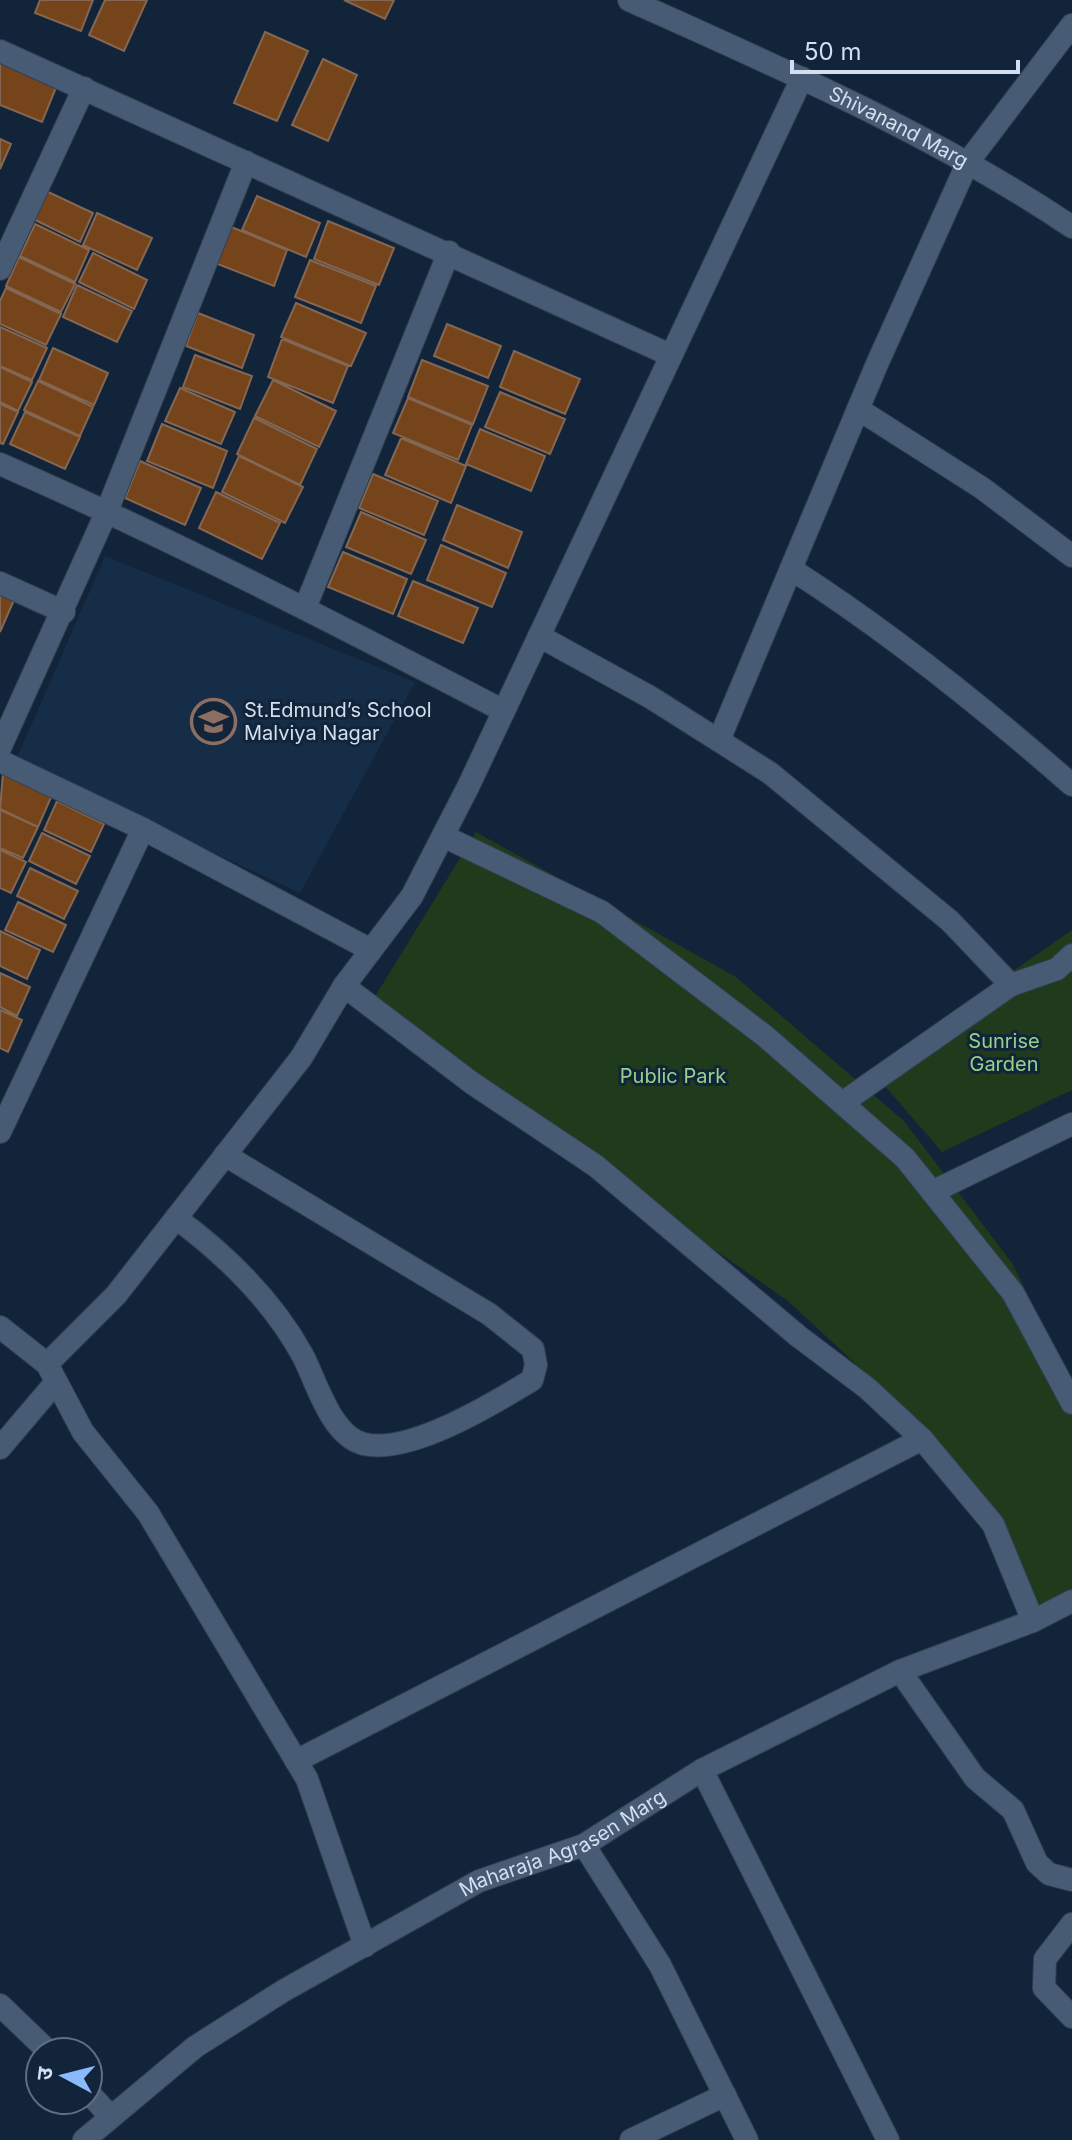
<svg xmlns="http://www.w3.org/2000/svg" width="1072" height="2140" viewBox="0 0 1072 2140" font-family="Inter,'Noto Sans Devanagari',sans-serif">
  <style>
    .built { fill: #162d47 }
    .green { fill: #203b1b }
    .building { fill: #76441b; stroke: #846753; stroke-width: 2 }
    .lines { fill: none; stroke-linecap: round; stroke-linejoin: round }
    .minor-casing { stroke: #333f51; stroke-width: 24 }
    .tertiary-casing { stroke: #333f51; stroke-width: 24 }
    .minor { stroke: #475c74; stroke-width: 22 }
    .tertiary { stroke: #475c74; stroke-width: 22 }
    .labels { text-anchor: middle; stroke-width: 6; stroke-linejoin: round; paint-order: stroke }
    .street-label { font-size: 20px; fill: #d3dfee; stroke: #122439 }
    .poi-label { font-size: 20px; fill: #d3dfee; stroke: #122439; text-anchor: start }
    .park-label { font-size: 20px; fill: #95d289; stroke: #122439 }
  </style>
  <rect width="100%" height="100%" fill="#122439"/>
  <path class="built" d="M 105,556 L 415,682 L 300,893 L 16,760 Z"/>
  <path class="green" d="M 476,832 L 736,977 L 904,1121 L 1012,1263 L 1072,1383 L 1072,1590 L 1027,1609 L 926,1429 L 788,1301 L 368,1008 Z
    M 1072,930 L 1072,1090 L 942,1152 L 871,1070 Z"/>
  <path class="building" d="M 40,0 L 93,0 L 81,31 L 35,13 Z
    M 105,0 L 147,0 L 124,51 L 89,35 Z
    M 344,0 L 394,0 L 385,19 Z
    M 265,32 L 308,51 L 277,121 L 234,103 Z
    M 323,59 L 357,75 L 328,141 L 292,125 Z
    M 0,62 L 57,85 L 42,122 L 0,105 Z
    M 0,139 L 11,144 L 0,169 Z
    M 46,191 L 93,213 L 80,242 L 33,219 Z
    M 257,196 L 320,223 L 306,257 L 242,230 Z
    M 97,213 L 152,238 L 137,270 L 83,245 Z
    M 328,221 L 394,248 L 379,285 L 314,259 Z
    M 35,224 L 89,250 L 75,282 L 20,256 Z
    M 229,226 L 287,250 L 274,286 L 215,263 Z
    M 93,253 L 147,280 L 134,309 L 79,282 Z
    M 19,257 L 75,284 L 61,312 L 6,286 Z
    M 310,260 L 376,286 L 361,323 L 295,297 Z
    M 77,285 L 132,311 L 117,342 L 63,317 Z
    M 6,288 L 61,314 L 46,345 L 0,324 L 0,301 Z
    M 296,303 L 366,333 L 351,366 L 281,337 Z
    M 198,313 L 254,335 L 242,368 L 186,346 Z
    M 447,324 L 501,346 L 488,378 L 434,356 Z
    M 0,327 L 47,348 L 32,380 L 0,366 Z
    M 282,339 L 348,366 L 333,403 L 268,377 Z
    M 53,348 L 108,373 L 94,405 L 39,380 Z
    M 514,351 L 580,379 L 565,414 L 500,387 Z
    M 195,355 L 252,376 L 240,409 L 183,387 Z
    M 422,360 L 488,386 L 473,424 L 408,397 Z
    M 0,367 L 32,382 L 18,411 L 0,402 Z
    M 273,380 L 336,411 L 319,447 L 255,416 Z
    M 38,381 L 93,407 L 80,436 L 24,410 Z
    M 180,388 L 235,412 L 221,444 L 165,421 Z
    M 500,392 L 565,419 L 550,454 L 485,427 Z
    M 408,398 L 472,425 L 458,460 L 393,433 Z
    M 0,404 L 18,412 L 3,444 L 0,443 Z
    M 25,412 L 80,437 L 65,469 L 10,444 Z
    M 254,418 L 317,449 L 300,485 L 237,454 Z
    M 162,424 L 227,451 L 213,488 L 147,461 Z
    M 480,429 L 545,456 L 531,491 L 466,464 Z
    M 401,438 L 466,466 L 451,503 L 385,475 Z
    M 239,456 L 303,487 L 285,523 L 222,492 Z
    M 140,461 L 201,488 L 185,525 L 125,498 Z
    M 373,474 L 438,501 L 424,535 L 359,508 Z
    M 216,492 L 280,523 L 262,559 L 199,528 Z
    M 457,505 L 522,532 L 508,568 L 443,540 Z
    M 361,512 L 426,540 L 411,574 L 346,547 Z
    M 441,545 L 506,573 L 492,607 L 427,580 Z
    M 343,552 L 407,579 L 393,614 L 328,587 Z
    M 413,581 L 478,608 L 463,643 L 398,616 Z
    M 0,594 L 14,600 L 0,632 Z
    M 3,773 L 52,795 L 38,827 L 0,809 Z
    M 57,801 L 104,824 L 91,852 L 44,830 Z
    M 0,810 L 38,827 L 23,858 L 0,848 Z
    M 42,833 L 90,856 L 76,884 L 29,861 Z
    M 0,850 L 26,862 L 11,893 L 0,888 Z
    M 30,868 L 78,891 L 64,919 L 17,896 Z
    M 18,902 L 66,925 L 53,952 L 5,930 Z
    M 0,931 L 40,950 L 27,979 L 0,966 Z
    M 0,973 L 30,987 L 17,1016 L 0,1007 Z
    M 0,1010 L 22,1020 L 8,1052 L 0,1048 Z"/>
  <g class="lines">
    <defs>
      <g id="minor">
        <path d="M 0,51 L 670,355"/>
        <path d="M 0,269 L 84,88"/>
        <path d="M 858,409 L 982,488 L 1072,556"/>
        <path d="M 0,464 C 172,539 338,625 504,711"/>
        <path d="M 791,569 C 891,633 983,707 1072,785"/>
        <path d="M 0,583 L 64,612"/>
        <path d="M 305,608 L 449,252"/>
        <path d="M 539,636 L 650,697 L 770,773 L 950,921 L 1011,985"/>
        <path d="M 719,740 L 877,364 L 968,162 L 1072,25"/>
        <path d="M 0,748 L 107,511 L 246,162"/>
        <path d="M 0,761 L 143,829 L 371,950"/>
        <path d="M 443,836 L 602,912 L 765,1036 L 905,1158 L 1013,1293 L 1072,1403"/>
        <path d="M 344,986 L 472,1083 L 596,1166 L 798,1336 L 867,1388 L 922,1439 L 993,1524 L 1033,1621"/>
        <path d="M 842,1103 L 1011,985 L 1057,969 L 1072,955"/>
        <path d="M 0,1132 L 143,829"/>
        <path d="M 932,1192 L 1072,1124"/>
        <path d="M 176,1218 C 226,1255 273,1301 303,1356 C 317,1383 331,1436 364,1444 C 410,1455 494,1403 532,1380 L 536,1365 L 533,1349 L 489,1314 L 225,1155"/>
        <path d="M 0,1327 L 47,1364 L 83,1432 L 148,1513 L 307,1779 L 365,1946"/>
        <path d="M 47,1364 L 116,1295 L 301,1058 L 344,986 L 412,896 L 468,787 L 802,78"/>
        <path d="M 0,1448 L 56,1382"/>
        <path d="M 900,1671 L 975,1778 L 1013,1810 L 1037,1863 L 1049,1874 L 1072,1880"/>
        <path d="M 296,1761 L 922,1439"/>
        <path d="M 702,1770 L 888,2140"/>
        <path d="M 584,1845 L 660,1965 L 747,2140"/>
        <path d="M 1072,1924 L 1045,1959 L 1044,1988 L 1072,2017"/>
        <path d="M 0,2005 L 49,2052"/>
        <path d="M 88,2092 L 110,2116"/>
        <path id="s1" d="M 84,2140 L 195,2047 L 283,1991 L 479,1881 L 584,1845 L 702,1770 L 900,1671 L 1033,1621 L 1072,1601"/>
        <path d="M 631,2140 L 725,2095"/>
      </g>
      <g id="tertiary">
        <path id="s2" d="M 629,0 C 780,68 934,134 1072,227"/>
      </g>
    </defs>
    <use href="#minor" class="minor-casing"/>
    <use href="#tertiary" class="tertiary-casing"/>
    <use href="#minor" class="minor"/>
    <use href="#tertiary" class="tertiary"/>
  </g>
  <defs>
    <symbol id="school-ring" viewBox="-11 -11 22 22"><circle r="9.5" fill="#122439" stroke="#8d6e63" stroke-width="1.5"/><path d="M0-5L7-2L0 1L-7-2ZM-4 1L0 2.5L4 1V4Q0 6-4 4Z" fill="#8d6e63"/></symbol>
  </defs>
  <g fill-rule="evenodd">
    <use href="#school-ring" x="188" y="696" width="51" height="51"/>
  </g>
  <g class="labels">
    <g class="street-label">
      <text dy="7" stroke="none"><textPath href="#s2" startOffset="298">Shivanand Marg</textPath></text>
      <text dy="7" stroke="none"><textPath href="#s1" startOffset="566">Maharaja Agrasen Marg</textPath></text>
    </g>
    <g class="poi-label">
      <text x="244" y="717">St.Edmund’s School<tspan x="244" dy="23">Malviya Nagar</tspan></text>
    </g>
    <g class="park-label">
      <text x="1004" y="1048">Sunrise<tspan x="1004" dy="23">Garden</tspan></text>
      <text x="673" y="1083">Public Park</text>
    </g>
  </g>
  <g transform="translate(64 2076) rotate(277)"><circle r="38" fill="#122439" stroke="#5f6f81" stroke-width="2"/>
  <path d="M0-6L14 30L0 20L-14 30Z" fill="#8abafc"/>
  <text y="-12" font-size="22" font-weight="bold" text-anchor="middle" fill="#d3dfee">उ</text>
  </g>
  <path d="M792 60v12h226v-12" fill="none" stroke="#d3dfee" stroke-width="4"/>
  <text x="804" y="60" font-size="24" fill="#d3dfee" stroke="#122439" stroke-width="6" paint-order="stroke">50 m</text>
</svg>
